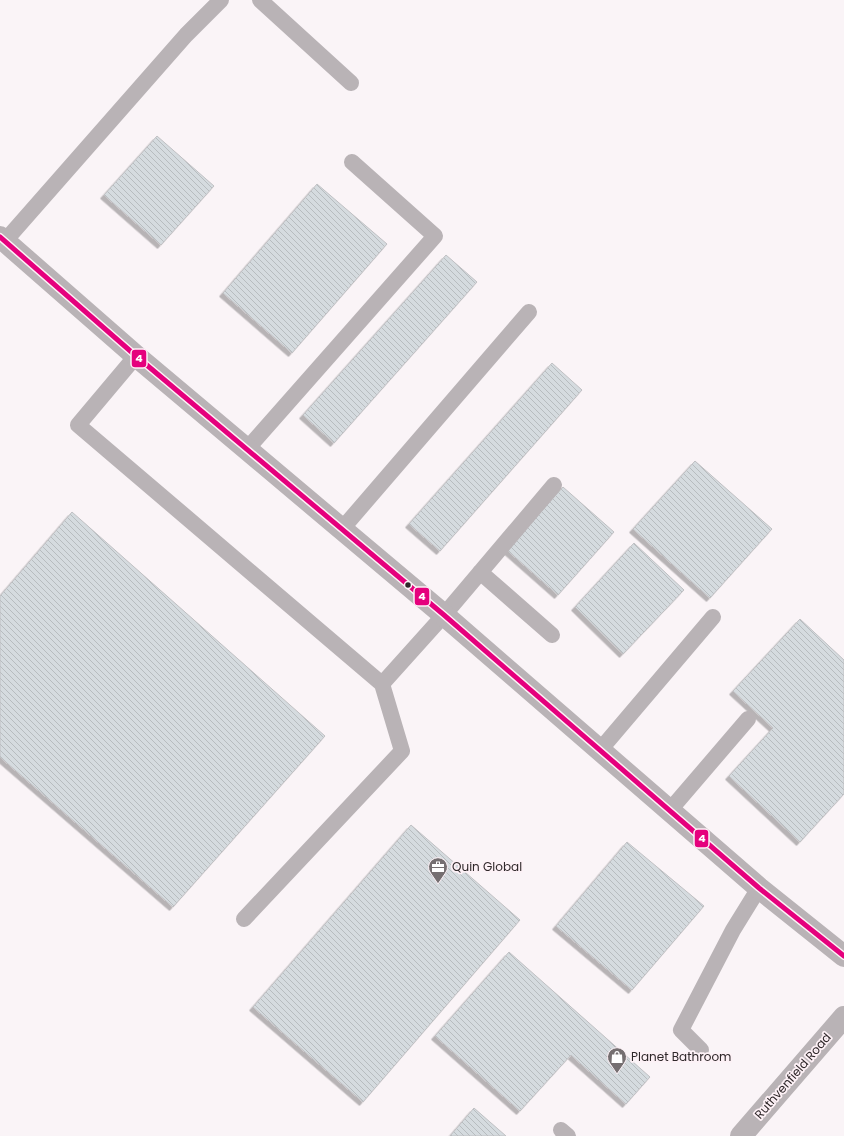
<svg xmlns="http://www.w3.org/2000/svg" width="844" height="1136" viewBox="0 0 844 1136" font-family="Poppins,sans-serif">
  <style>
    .building { fill: url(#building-back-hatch); stroke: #c0c0c3; filter: url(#shadow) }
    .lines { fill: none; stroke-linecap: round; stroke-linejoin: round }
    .lane { stroke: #b9b3b6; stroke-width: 16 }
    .street { stroke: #b9b3b6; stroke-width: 22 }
    .secondary { stroke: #b9b3b6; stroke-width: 22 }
    .bus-1-casing { stroke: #fdf1f6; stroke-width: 8 }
    .bus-1 { stroke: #e5007d; stroke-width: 5 }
    .bus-dot { fill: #2e2729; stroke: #fdf1f6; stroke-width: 1.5 }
    .labels { text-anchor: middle; stroke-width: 3.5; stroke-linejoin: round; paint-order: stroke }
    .poi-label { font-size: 12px; fill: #2e2729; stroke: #fdf1f6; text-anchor: start }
    .street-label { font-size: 12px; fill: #2e2729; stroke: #fdf1f6 }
    .line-badge { stroke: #fdf1f6; stroke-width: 1.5 }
    .badge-label { font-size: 11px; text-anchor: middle; font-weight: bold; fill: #fff }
  </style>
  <defs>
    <pattern id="building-back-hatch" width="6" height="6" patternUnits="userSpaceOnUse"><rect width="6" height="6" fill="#d5dbdf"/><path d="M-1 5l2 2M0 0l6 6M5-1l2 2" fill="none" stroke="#b7bcbf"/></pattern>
    <filter id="shadow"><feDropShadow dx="-3.5" dy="3.5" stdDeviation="0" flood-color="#0004"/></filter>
  </defs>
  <rect width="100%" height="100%" fill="#faf4f7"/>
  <path class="building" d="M 157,136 L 214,186 L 161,245 L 104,195 Z
    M 317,184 L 387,244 L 292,353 L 223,293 Z
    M 446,255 L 477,282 L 334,443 L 303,415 Z
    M 552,363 L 582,390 L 440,551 L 409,524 Z
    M 695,461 L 772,529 L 710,598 L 633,529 Z
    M 563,487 L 614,532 L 558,595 L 507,550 Z
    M 72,512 L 325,736 L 173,907 L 0,757 L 0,596 Z
    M 634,543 L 684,590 L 623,654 L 575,607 Z
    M 800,619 L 844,660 L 844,794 L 800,842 L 729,776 L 773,728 L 733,691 Z
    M 411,825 L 520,920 L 363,1102 L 253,1007 Z
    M 627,842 L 704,906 L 632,990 L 556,926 Z
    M 509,952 L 650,1077 L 626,1104 L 571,1055 L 520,1111 L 435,1036 Z
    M 474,1108 L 506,1136 L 450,1136 Z"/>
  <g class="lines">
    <path class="lane" d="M 260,0 L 351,83
      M 5,241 L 186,35 L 221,0
      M 136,356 L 78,425 L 382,684
      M 247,449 L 435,236 L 352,162
      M 342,529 L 529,312
      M 480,572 L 552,635
      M 600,750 L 713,617
      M 670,810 L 748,719
      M 244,919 L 402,751 L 382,684 L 444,615 L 554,485
      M 701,1050 L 681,1030 L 733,930 L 759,888
      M 561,1130 L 568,1136"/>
    <path class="street" d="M 0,237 L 136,356 L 444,615 L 759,888 L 844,956"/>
    <path class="secondary" d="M 741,1136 L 844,1017"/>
    <defs>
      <path id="bus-1" d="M 0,237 L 136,356 L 444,615 L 759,888 L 844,956"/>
    </defs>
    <use href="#bus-1" class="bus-1-casing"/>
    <use href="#bus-1" class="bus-1"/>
  </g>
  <defs>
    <symbol id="office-pin" viewBox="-11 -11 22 30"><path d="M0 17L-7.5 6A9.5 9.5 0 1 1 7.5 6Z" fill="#756f71" stroke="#fdf1f6"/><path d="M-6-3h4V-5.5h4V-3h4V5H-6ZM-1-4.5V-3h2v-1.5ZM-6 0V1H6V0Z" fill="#fff"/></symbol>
    <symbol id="shop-pin" viewBox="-11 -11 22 30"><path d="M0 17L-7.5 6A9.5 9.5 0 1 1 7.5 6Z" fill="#756f71" stroke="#fdf1f6"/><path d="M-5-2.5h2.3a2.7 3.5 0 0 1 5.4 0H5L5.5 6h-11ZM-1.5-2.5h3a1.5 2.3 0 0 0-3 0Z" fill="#fff"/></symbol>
  </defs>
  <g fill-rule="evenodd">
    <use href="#office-pin" x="427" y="856" width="22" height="30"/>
    <use href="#shop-pin" x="606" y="1046" width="22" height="30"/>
  </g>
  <circle class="bus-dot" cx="408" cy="585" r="3.5"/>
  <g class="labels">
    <g class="poi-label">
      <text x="452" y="871">Quin Global</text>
      <text x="631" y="1061">Planet Bathroom</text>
    </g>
    <g class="street-label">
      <text transform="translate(793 1076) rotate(-49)" y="4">Ruthvenfield Road</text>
    </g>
  </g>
  <g class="line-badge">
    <rect x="131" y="349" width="16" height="19" rx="4" fill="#e5007d"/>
    <rect x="414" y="587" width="16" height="19" rx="4" fill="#e5007d"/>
    <rect x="694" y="829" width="15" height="19" rx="4" fill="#e5007d"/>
  </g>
  <g class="badge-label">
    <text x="139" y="362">4</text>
    <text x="422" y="600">4</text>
    <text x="702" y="842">4</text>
  </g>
</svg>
